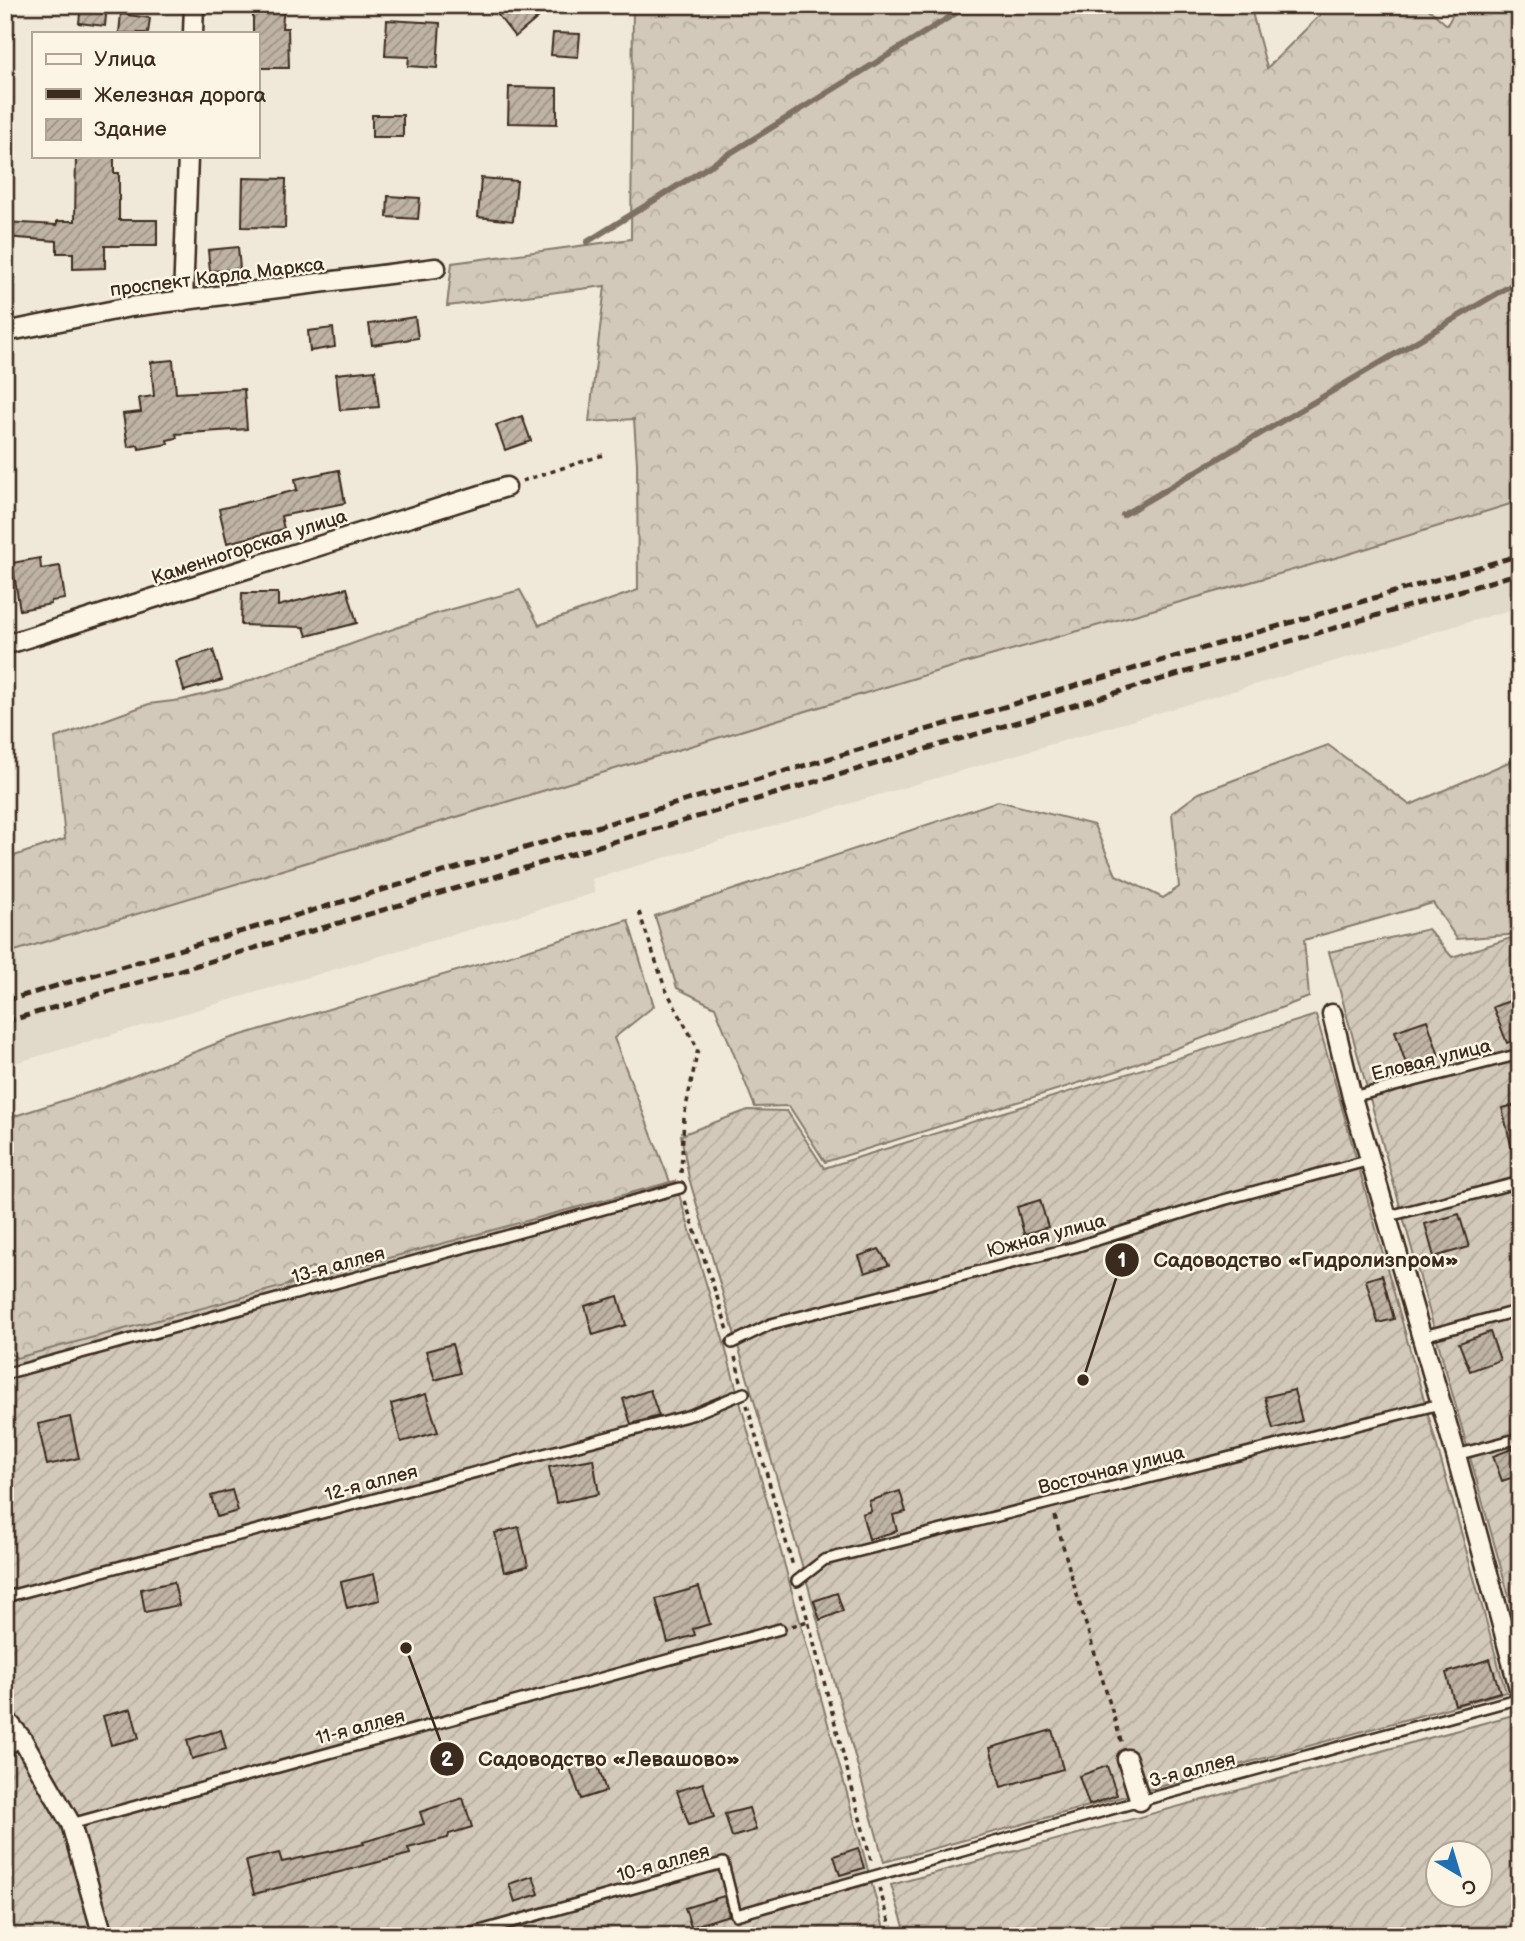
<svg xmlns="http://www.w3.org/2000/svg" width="1525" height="1941" viewBox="0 0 1525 1941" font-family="'Balsamiq Sans',sans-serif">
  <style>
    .built { fill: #e1d9c9 }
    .forest { fill: url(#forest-crowns); stroke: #867a6c; stroke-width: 2 }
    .garden { fill: url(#garden-furrows); stroke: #867a6c; stroke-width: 2; fill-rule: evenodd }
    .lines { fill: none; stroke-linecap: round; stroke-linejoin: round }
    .stream { stroke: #7e7163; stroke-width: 6 }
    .building { fill: url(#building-hatch); stroke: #3b2a1e; stroke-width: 2 }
    .service-casing { stroke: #3b2a1e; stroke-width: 14 }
    .minor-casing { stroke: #3b2a1e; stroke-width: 23 }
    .path { stroke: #3b2a1e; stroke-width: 3.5; stroke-dasharray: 5 5; stroke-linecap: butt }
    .service { stroke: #fcf5e5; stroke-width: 9 }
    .minor { stroke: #fcf5e5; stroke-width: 18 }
    .rail { stroke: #3b2a1e; stroke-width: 5; stroke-dasharray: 10 5; stroke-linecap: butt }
    .labels { text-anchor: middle; stroke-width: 5; stroke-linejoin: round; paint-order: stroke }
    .street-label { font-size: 19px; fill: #3b2a1e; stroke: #fcf5e5 }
    .leader { fill: none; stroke: #3b2a1e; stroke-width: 2.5 }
    .callout-dot { fill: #3b2a1e; stroke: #fcf5e5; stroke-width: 2.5 }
    .mark-label { font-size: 21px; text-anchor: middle; font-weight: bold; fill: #fff }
    .callout-label { font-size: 21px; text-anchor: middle; font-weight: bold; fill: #3b2a1e; stroke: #fcf5e5; stroke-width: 5; stroke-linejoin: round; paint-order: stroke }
  </style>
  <defs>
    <pattern id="forest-crowns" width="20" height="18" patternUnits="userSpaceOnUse" patternTransform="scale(1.75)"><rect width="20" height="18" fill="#d2c9ba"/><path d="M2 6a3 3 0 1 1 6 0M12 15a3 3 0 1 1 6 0" fill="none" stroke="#b5ad9f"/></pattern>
    <pattern id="garden-furrows" width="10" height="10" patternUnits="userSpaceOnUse" patternTransform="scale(1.75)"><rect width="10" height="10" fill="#d2c9ba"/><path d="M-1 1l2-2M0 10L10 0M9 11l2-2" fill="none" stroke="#b5ad9f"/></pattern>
    <pattern id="building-hatch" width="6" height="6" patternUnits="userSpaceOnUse" patternTransform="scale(1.75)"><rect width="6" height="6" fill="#beb3a4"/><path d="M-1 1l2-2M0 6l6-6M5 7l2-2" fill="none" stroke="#9c9285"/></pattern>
  </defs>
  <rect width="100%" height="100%" fill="#f0e9d9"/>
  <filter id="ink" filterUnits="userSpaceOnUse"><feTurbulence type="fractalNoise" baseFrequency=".0143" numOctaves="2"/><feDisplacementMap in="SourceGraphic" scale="14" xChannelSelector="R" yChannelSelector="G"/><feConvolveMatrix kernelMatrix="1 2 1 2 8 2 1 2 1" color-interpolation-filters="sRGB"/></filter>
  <g filter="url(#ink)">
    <path class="built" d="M 1520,501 L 1520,607 L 592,879 L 595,893 L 5,1066 L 5,954 L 948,668 L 1342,556 Z"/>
    <path class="forest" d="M 633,5 L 1250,5 L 1267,68 L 1330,5 L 1424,5 L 1447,25 L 1458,5 L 1520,5 L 1520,501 L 1342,556 L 948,668 L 5,954 L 5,859 L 65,839 L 55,738 L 149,704 L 181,700 L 229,688 L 435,614 L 520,590 L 539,625 L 638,590 L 637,463 L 634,419 L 589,422 L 605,286 L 447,306 L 452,263 L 631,239 Z
      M 1328,745 L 1410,805 L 1520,757 L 1520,934 L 1457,939 L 1433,903 L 1304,940 L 1309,997 L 1120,1070 L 825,1162 L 789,1106 L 755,1107 L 715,1007 L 677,988 L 655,916 L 998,801 L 1094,825 L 1116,875 L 1163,898 L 1179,887 L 1172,813 L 1199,793 Z
      M 628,920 L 654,1006 L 614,1038 L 670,1182 L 349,1290 L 312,1267 L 234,1323 L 20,1360 L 5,1350 L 5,1119 L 103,1088 L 228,1039 Z"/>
    <path class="garden" d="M 1428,929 L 1452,957 L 1520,935 L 1520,1636 L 1329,952 Z
      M 1316,1015 L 1506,1692 L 884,1862 L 807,1582 L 689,1178 L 681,1135 L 748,1110 L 787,1111 L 824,1168 Z
      M 675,1181 L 722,1336 L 886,1936 L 5,1936 L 5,1361 Z
      M 1513,1715 L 1520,1735 L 1520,1936 L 907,1936 L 891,1885 ZM 1438,1854 L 1480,1854 L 1480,1896 L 1438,1896 Z"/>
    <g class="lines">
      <path class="stream" d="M 587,242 L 969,5
        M 1123,515 L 1520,280"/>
    </g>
    <path class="building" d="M 81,5 L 107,5 L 105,26 L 79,23 Z
      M 253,5 L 284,5 L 282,28 L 288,28 L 289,68 L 257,68 L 257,33 L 253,33 Z
      M 490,5 L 553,5 L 515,37 Z
      M 121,14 L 150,18 L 148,33 L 119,33 Z
      M 387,20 L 440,23 L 437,68 L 408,66 L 409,57 L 385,56 Z
      M 553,33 L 580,34 L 578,57 L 551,55 Z
      M 509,87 L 557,88 L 557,124 L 508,123 Z
      M 372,115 L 403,115 L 403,137 L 372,137 Z
      M 76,156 L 114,156 L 114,173 L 119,173 L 119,220 L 157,220 L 157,246 L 105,246 L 105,268 L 73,269 L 73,253 L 57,253 L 57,241 L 5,237 L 5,222 L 57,225 L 57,221 L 75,221 Z
      M 243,178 L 286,179 L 285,228 L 242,227 Z
      M 481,178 L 517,181 L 513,221 L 478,217 Z
      M 388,196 L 420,198 L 418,219 L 387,217 Z
      M 238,247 L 240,269 L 210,271 L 208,250 Z
      M 415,317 L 418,338 L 372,345 L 369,324 Z
      M 333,328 L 335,347 L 310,351 L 308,331 Z
      M 173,360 L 176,393 L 244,389 L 247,429 L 176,434 L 177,438 L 167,440 L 168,444 L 139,449 L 138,445 L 128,447 L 123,414 L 141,412 L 139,398 L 154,396 L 151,362 Z
      M 375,370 L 379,407 L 340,410 L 336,374 Z
      M 522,416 L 531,441 L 505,450 L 496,425 Z
      M 339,470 L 345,503 L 281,516 L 284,529 L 227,543 L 219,509 L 297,490 L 295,479 Z
      M 40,558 L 41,569 L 60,566 L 65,599 L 51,601 L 51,604 L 20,610 L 12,563 Z
      M 347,588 L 357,623 L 307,636 L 304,627 L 241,625 L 242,593 L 278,593 L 278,606 Z
      M 213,650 L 222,680 L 184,691 L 176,661 Z
      M 1520,997 L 1520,1038 L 1507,1043 L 1493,1007 Z
      M 1427,1020 L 1439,1056 L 1407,1067 L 1395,1031 Z
      M 1520,1104 L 1520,1153 L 1513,1153 L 1502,1108 Z
      M 1040,1200 L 1048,1227 L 1024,1234 L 1017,1207 Z
      M 1459,1214 L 1469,1247 L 1434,1257 L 1425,1224 Z
      M 879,1249 L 889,1265 L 865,1273 L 859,1256 Z
      M 1382,1275 L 1394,1319 L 1378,1323 L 1366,1280 Z
      M 618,1296 L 626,1325 L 593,1335 L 585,1306 Z
      M 1490,1332 L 1500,1360 L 1470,1371 L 1459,1343 Z
      M 452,1344 L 460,1373 L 435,1380 L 426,1351 Z
      M 650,1390 L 659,1416 L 631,1424 L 623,1399 Z
      M 1294,1390 L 1302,1421 L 1273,1429 L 1265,1397 Z
      M 426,1394 L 438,1432 L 401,1442 L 391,1404 Z
      M 70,1417 L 79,1458 L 47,1465 L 38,1424 Z
      M 1520,1446 L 1520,1475 L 1502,1481 L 1493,1456 Z
      M 593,1459 L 599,1494 L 556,1503 L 549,1467 Z
      M 232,1490 L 238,1511 L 217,1517 L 211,1496 Z
      M 900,1491 L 906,1512 L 893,1515 L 897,1531 L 869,1539 L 862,1514 L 871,1511 L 869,1501 Z
      M 519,1527 L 528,1566 L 504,1572 L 495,1533 Z
      M 374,1574 L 380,1600 L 347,1608 L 341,1582 Z
      M 174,1582 L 179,1605 L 145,1612 L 141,1589 Z
      M 699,1587 L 710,1624 L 693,1629 L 695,1635 L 668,1643 L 656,1599 Z
      M 837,1593 L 843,1611 L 820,1620 L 814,1601 Z
      M 1490,1659 L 1500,1692 L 1455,1705 L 1446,1673 Z
      M 131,1709 L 139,1738 L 111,1745 L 103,1716 Z
      M 221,1730 L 226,1749 L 192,1759 L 187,1740 Z
      M 1052,1730 L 1063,1769 L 1001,1787 L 990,1748 Z
      M 595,1756 L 606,1791 L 581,1799 L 569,1765 Z
      M 1107,1766 L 1117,1795 L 1089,1805 L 1079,1776 Z
      M 703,1783 L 714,1817 L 689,1825 L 677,1791 Z
      M 463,1798 L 472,1827 L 449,1834 L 448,1838 L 408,1848 L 410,1854 L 254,1894 L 246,1861 L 279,1853 L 282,1862 L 364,1844 L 363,1842 L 424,1824 L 420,1812 Z
      M 749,1808 L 756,1830 L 732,1837 L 725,1814 Z
      M 858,1848 L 864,1868 L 840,1875 L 834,1856 Z
      M 533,1876 L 539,1894 L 515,1902 L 509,1884 Z
      M 724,1896 L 729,1915 L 691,1927 L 685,1908 Z"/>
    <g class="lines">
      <defs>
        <path id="service" d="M 1352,1097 L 1520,1054
          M 1385,1217 L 1520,1182
          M 1420,1337 L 1520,1310
          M 732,1343 L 771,1324 L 1075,1247 L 1223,1200 L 1370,1160
          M 5,1374 L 680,1188
          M 1456,1455 L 1520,1438
          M 797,1581 L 824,1560 L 1440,1404
          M 5,1597 L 691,1415 L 744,1393
          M 5,1752 L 22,1739
          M 71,1824 L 780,1629
          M 462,1936 L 723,1863 L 736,1915 L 1140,1801 L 1520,1698
          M 1516,1936 L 1520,1935"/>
        <path id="minor" d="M 193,33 L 194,5
          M 183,301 L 188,156
          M 5,332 L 130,307 L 436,268
          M 5,645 L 506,487
          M 1332,1014 L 1352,1097 L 1456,1455 L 1520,1692
          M 5,1718 L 22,1739 L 71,1824 L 103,1936
          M 1127,1759 L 1140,1801"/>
      </defs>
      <use href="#service" class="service-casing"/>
      <use href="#minor" class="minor-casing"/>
      <path class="path" d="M 522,481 L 603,455
        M 639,912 L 665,988 L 698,1049 L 684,1117 L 681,1173
        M 685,1201 L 728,1330
        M 735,1357 L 741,1381
        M 747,1405 L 793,1566
        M 1055,1516 L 1071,1575 L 1122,1744
        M 801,1594 L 872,1864
        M 792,1626 L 808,1621
        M 879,1888 L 894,1936"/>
      <use href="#service" class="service"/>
      <use href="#minor" class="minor"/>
      <path class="rail" d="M 5,1001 L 1520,555
        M 5,1022 L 1520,573"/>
    </g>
  </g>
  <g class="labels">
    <g class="street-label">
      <text transform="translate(217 276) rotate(-7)" y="7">проспект Карла Маркса</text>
      <text transform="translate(249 546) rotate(-18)" y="7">Каменногорская улица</text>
      <text transform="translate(1431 1059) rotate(-14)" y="7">Еловая улица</text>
      <text transform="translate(1046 1235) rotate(-15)" y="7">Южная улица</text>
      <text transform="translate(338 1264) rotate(-15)" y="7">13-я аллея</text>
      <text transform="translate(1111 1469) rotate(-14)" y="7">Восточная улица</text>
      <text transform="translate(371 1482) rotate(-15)" y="7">12-я аллея</text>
      <text transform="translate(360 1726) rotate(-15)" y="7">11-я аллея</text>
      <text transform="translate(1192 1769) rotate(-15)" y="7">3-я аллея</text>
      <text transform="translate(663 1862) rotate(-16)" y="7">10-я аллея</text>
    </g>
  </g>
  <path class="leader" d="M1083 1380L1122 1260M406 1648L447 1759"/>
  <g class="callout-dot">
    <circle cx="1083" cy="1380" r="7"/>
    <circle cx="406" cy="1648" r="7"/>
    <circle cx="1122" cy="1260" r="18"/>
    <circle cx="447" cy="1759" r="18"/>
  </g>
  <g class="mark-label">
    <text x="1122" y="1267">1</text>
    <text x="447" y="1766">2</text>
  </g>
  <g class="callout-label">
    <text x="1306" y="1267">Садоводство «Гидролизпром»</text>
    <text x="609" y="1766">Садоводство «Левашово»</text>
  </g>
  <rect width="1525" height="1941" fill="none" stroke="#fcf5e5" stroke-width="28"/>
  <rect x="14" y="14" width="1497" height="1913" fill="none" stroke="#3b2a1e" stroke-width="2.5" filter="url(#ink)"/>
  <rect x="32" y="32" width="228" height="126" fill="#fcf5e5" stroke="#afa495" stroke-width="2"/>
  <rect x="46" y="54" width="35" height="10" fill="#fcf5e5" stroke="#afa495" stroke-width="2"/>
  <text x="94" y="66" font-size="21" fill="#3b2a1e">Улица</text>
  <rect x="46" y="89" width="35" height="10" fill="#3b2a1e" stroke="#afa495" stroke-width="2"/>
  <text x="94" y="102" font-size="21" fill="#3b2a1e">Железная дорога</text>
  <rect x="46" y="119" width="35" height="21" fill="url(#building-hatch)" stroke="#afa495" stroke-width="2"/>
  <text x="94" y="136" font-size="21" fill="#3b2a1e">Здание</text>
  <g transform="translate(1459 1874) rotate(142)"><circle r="33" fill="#fcf5e5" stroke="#afa495" stroke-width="2"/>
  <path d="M0-5L12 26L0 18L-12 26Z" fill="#1f6fb2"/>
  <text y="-10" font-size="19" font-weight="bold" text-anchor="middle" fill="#3b2a1e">С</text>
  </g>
</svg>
